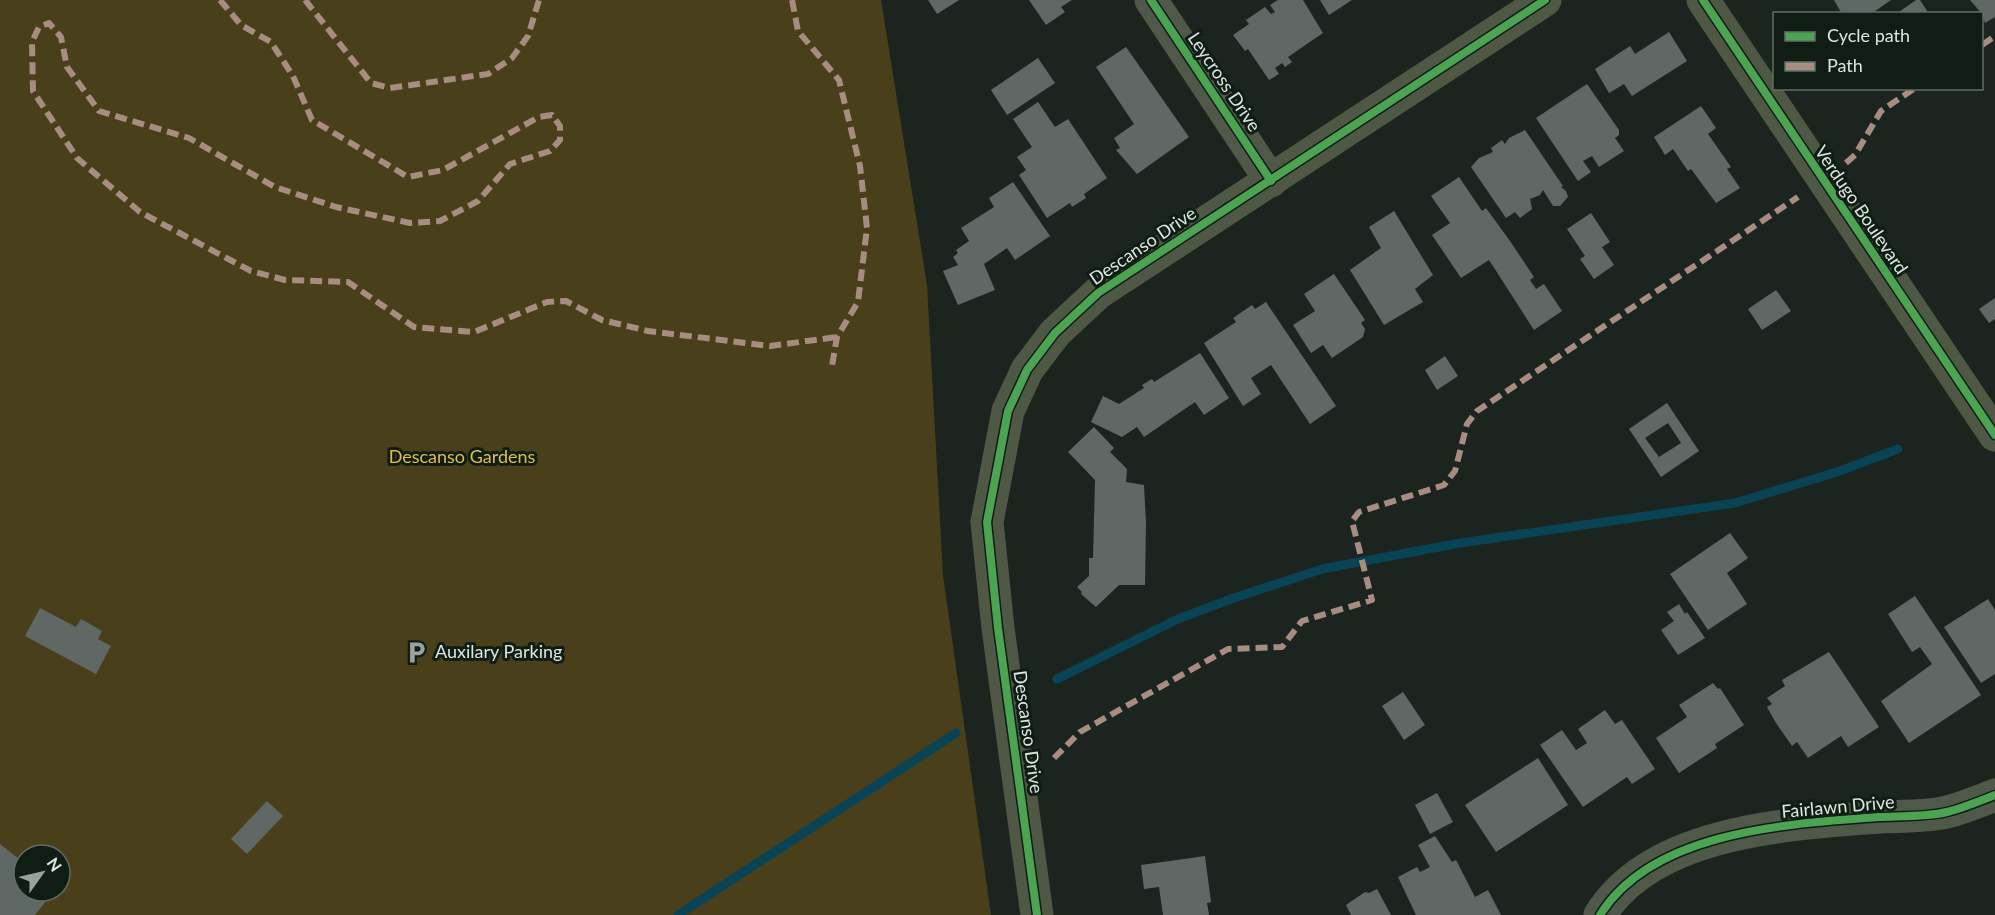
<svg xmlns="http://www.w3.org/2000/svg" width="1995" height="915" viewBox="0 0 1995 915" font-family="Lato,sans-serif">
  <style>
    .green { fill: #493f1b; fill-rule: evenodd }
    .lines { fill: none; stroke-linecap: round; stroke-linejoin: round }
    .stream { stroke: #094356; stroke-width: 9 }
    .building { fill: #606865; fill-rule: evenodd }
    .street { stroke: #505949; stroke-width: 33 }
    .secondary { stroke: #4f5845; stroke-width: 33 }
    .quiet { stroke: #a88b81; stroke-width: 6; stroke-dasharray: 12 6; stroke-linecap: butt }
    .cycleway-casing { stroke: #0f1d15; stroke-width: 11 }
    .cycleway { stroke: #4ca352; stroke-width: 8 }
    .labels { text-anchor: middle; stroke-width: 6; stroke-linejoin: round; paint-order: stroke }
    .street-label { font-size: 18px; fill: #dce6e0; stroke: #0f1d15 }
    .park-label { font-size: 18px; fill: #e3bf43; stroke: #0f1d15 }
    .poi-label { font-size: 18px; fill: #dce6e0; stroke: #0f1d15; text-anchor: start }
  </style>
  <rect width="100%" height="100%" fill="#1c241f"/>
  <path class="green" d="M 0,0 L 881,0 L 927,285 L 943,575 L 991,915 L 0,915 ZM 24,855 L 60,855 L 60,891 L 24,891 Z"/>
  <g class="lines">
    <path class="stream" d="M 1057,679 L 1178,619 L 1231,599 L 1322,569 L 1460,543 L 1735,503 L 1837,472 L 1898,449
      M 678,915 L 956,733"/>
  </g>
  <path class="building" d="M 928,0 L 959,0 L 937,14 Z
    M 1029,0 L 1072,0 L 1061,7 L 1065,12 L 1046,25 Z
    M 1278,0 L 1303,0 L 1323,33 L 1288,57 L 1292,62 L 1285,67 L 1282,63 L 1275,68 L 1279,74 L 1269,80 L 1248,49 L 1245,51 L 1233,35 L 1249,24 L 1246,20 L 1265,7 L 1271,14 L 1275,12 L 1270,5 Z
    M 1320,0 L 1352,0 L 1329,15 Z
    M 1834,0 L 1891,0 L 1871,14 L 1842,14 Z
    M 1916,0 L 1920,0 L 1929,14 L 1896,14 Z
    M 1970,0 L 1995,0 L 1995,17 L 1985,23 L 1982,14 Z
    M 1669,32 L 1687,61 L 1632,96 L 1624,84 L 1609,93 L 1595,69 L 1630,46 L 1635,54 Z
    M 1126,47 L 1189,137 L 1137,174 L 1116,150 L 1120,148 L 1114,138 L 1134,124 L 1096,67 Z
    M 1038,58 L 1055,83 L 1007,115 L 991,90 Z
    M 1587,84 L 1619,130 L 1619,135 L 1615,138 L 1624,151 L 1599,167 L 1592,156 L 1583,161 L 1591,172 L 1578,181 L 1536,118 Z
    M 1038,102 L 1055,127 L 1068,119 L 1107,178 L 1084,194 L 1086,198 L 1072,207 L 1070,203 L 1047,218 L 1019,175 L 1026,170 L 1017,157 L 1032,147 L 1013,119 Z
    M 1701,106 L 1716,128 L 1708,134 L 1731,167 L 1727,169 L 1740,188 L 1716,203 L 1691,169 L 1688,171 L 1673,149 L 1665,155 L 1654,137 Z
    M 1525,130 L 1563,186 L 1561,187 L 1566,191 L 1568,197 L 1560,206 L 1553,206 L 1543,190 L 1540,195 L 1530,199 L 1532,209 L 1520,218 L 1515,212 L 1506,218 L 1471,167 L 1479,158 L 1493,152 L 1491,148 L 1502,140 L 1505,144 L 1509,138 Z
    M 1459,177 L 1482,211 L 1486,208 L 1510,241 L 1534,277 L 1530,280 L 1536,289 L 1544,284 L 1562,311 L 1534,330 L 1489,260 L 1461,278 L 1432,235 L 1450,223 L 1431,196 Z
    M 1013,182 L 1050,236 L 1015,260 L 1007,248 L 984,264 L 995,290 L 958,305 L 943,271 L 958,265 L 953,257 L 958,253 L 956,250 L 969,241 L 961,228 L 994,207 L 989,198 Z
    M 1394,211 L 1433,275 L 1415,289 L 1423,302 L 1384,325 L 1350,270 L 1381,248 L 1369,227 Z
    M 1591,213 L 1610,242 L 1602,247 L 1614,265 L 1594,279 L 1580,259 L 1585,256 L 1567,229 Z
    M 1334,274 L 1365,320 L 1361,323 L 1365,329 L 1363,337 L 1332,358 L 1323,345 L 1311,353 L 1293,325 L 1315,311 L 1304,294 Z
    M 1776,290 L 1791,311 L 1762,330 L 1748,309 Z
    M 1995,298 L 1995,319 L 1989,323 L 1979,309 Z
    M 1266,302 L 1336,406 L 1310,424 L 1271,365 L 1251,378 L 1261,394 L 1243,406 L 1204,343 L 1236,322 L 1233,318 L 1252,305 L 1255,309 Z
    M 1200,353 L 1229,398 L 1204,415 L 1195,402 L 1144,437 L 1137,427 L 1122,437 L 1091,422 L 1103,396 L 1119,404 L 1144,388 L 1142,385 L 1152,379 L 1154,382 Z
    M 1445,356 L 1458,376 L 1437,390 L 1425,370 Z
    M 1667,403 L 1699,451 L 1661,477 L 1629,429 ZM 1668,423 L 1681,443 L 1659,457 L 1645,438 Z
    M 1094,427 L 1114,448 L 1110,452 L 1127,469 L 1126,482 L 1144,485 L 1146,523 L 1145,585 L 1119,585 L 1096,607 L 1081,594 L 1082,592 L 1077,587 L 1089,576 L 1089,558 L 1093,558 L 1095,480 L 1068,452 Z
    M 1730,533 L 1748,558 L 1727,573 L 1747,604 L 1708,630 L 1670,574 Z
    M 1915,596 L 1981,695 L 1909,743 L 1881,701 L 1932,664 L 1920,647 L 1912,652 L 1888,614 Z
    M 1988,599 L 1995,610 L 1995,674 L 1981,683 L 1944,627 Z
    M 1679,604 L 1685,614 L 1687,612 L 1705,638 L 1678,655 L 1661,630 L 1674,621 L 1667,612 Z
    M 40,608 L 76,627 L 81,619 L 102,631 L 98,639 L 111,646 L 96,674 L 25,636 Z
    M 1829,652 L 1879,727 L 1848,747 L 1841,736 L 1808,758 L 1797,742 L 1792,746 L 1776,723 L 1767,707 L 1772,704 L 1767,698 L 1785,686 L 1782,680 Z
    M 1713,683 L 1718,689 L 1720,688 L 1744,725 L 1715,744 L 1717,748 L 1679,773 L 1656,738 L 1687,717 L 1679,705 Z
    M 1403,692 L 1425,725 L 1404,740 L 1382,706 Z
    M 1605,710 L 1615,724 L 1622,720 L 1655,769 L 1632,784 L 1627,777 L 1583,807 L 1540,745 L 1562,730 L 1576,750 L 1587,743 L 1578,729 Z
    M 1538,758 L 1568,805 L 1496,852 L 1465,805 Z
    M 1437,793 L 1453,822 L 1430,834 L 1415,805 Z
    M 267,801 L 283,816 L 247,854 L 231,839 Z
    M 1435,836 L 1452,862 L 1456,860 L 1475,897 L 1488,890 L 1501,915 L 1416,915 L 1398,877 L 1417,867 L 1420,872 L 1430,867 L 1418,845 Z
    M 0,844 L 24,863 L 24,891 L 54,891 L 35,915 L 0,915 Z
    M 1205,856 L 1211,902 L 1207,903 L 1209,915 L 1163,915 L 1159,887 L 1144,889 L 1141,865 Z
    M 1377,889 L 1391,915 L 1351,915 L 1346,905 L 1365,892 L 1369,893 Z"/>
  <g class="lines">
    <path class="street" d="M 1151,0 L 1271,181
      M 1600,915 C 1653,830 1790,824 1879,817 C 1901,816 1926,817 1947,812 C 1963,808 1980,801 1995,795"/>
    <path class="secondary" d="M 1703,0 L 1995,435
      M 1037,915 L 998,628 L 987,522 L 1008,411 L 1027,370 L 1055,333 L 1098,293 L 1545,0"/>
    <path class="quiet" d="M 220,0 L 241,25 L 271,42 L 293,76 L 312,120 L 408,177 L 443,170 L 539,117 L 552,115 L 560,126 L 560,140 L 550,151 L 510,164 L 478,201 L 440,221 L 410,223 L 336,207 L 275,187 L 189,138 L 99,111 L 67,67 L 61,37 L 49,23 L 39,27 L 32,42 L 33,91 L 77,158 L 140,212 L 251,271 L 285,280 L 348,282 L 414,327 L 474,332 L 547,302 L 566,301 L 602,320 L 648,331 L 770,346 L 837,337
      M 305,0 L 371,83 L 390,88 L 488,74 L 512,58 L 528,36 L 539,0
      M 792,0 L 798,31 L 839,80 L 860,166 L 867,228 L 858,302 L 837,337 L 832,366
      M 1982,45 L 1995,36
      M 1846,163 L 1855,155 L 1881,111 L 1915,88
      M 1054,758 L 1080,732 L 1228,649 L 1282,647 L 1302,621 L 1372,600 L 1352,521 L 1359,512 L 1444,485 L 1455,471 L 1467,424 L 1477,411 L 1798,197"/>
    <defs>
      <path id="cycleway" d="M 1151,0 L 1271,181
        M 1703,0 L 1995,435
        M 1037,915 L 998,628 L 987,522 L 1008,411 L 1027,370 L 1055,333 L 1098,293 L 1545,0
        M 1600,915 C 1653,830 1790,824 1879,817 C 1901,816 1926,817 1947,812 C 1963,808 1980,801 1995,795"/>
    </defs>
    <use href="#cycleway" class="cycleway-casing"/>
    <use href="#cycleway" class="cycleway"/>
  </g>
  <defs>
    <symbol id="parking-bare" viewBox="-9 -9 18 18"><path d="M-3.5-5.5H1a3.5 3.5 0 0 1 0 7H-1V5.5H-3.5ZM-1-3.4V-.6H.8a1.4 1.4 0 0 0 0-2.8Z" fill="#99a29c" stroke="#0f1d15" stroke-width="2.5" paint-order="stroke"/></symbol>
  </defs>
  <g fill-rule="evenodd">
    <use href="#parking-bare" x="400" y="636" width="33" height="33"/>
  </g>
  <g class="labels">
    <g class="street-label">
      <text transform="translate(1224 82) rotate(56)" y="6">Leycross Drive</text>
      <text transform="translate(1861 210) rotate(56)" y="6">Verdugo Boulevard</text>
      <text transform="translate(1143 246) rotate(-34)" y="6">Descanso Drive</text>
      <text transform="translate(1028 732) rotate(82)" y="6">Descanso Drive</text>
      <text transform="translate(1838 807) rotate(-5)" y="6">Fairlawn Drive</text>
    </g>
    <g class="park-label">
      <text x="462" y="463">Descanso Gardens</text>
    </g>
    <g class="poi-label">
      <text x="435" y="658">Auxilary Parking</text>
    </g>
  </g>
  <rect x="1773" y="12" width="210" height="78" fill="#0f1d15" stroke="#616d66" stroke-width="1.5"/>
  <rect x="1785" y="32" width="30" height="9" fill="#4ca352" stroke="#616d66" stroke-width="1.5"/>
  <text x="1827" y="42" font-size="18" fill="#dce6e0">Cycle path</text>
  <rect x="1785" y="62" width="30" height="9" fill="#a88b81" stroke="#616d66" stroke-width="1.5"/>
  <text x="1827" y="72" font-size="18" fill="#dce6e0">Path</text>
  <g transform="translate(42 873) rotate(56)"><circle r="28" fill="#0f1d15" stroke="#616d66" stroke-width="1.5"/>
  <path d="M0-4.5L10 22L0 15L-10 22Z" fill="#99a29c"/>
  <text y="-9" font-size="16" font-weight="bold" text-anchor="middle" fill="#dce6e0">N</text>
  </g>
</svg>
